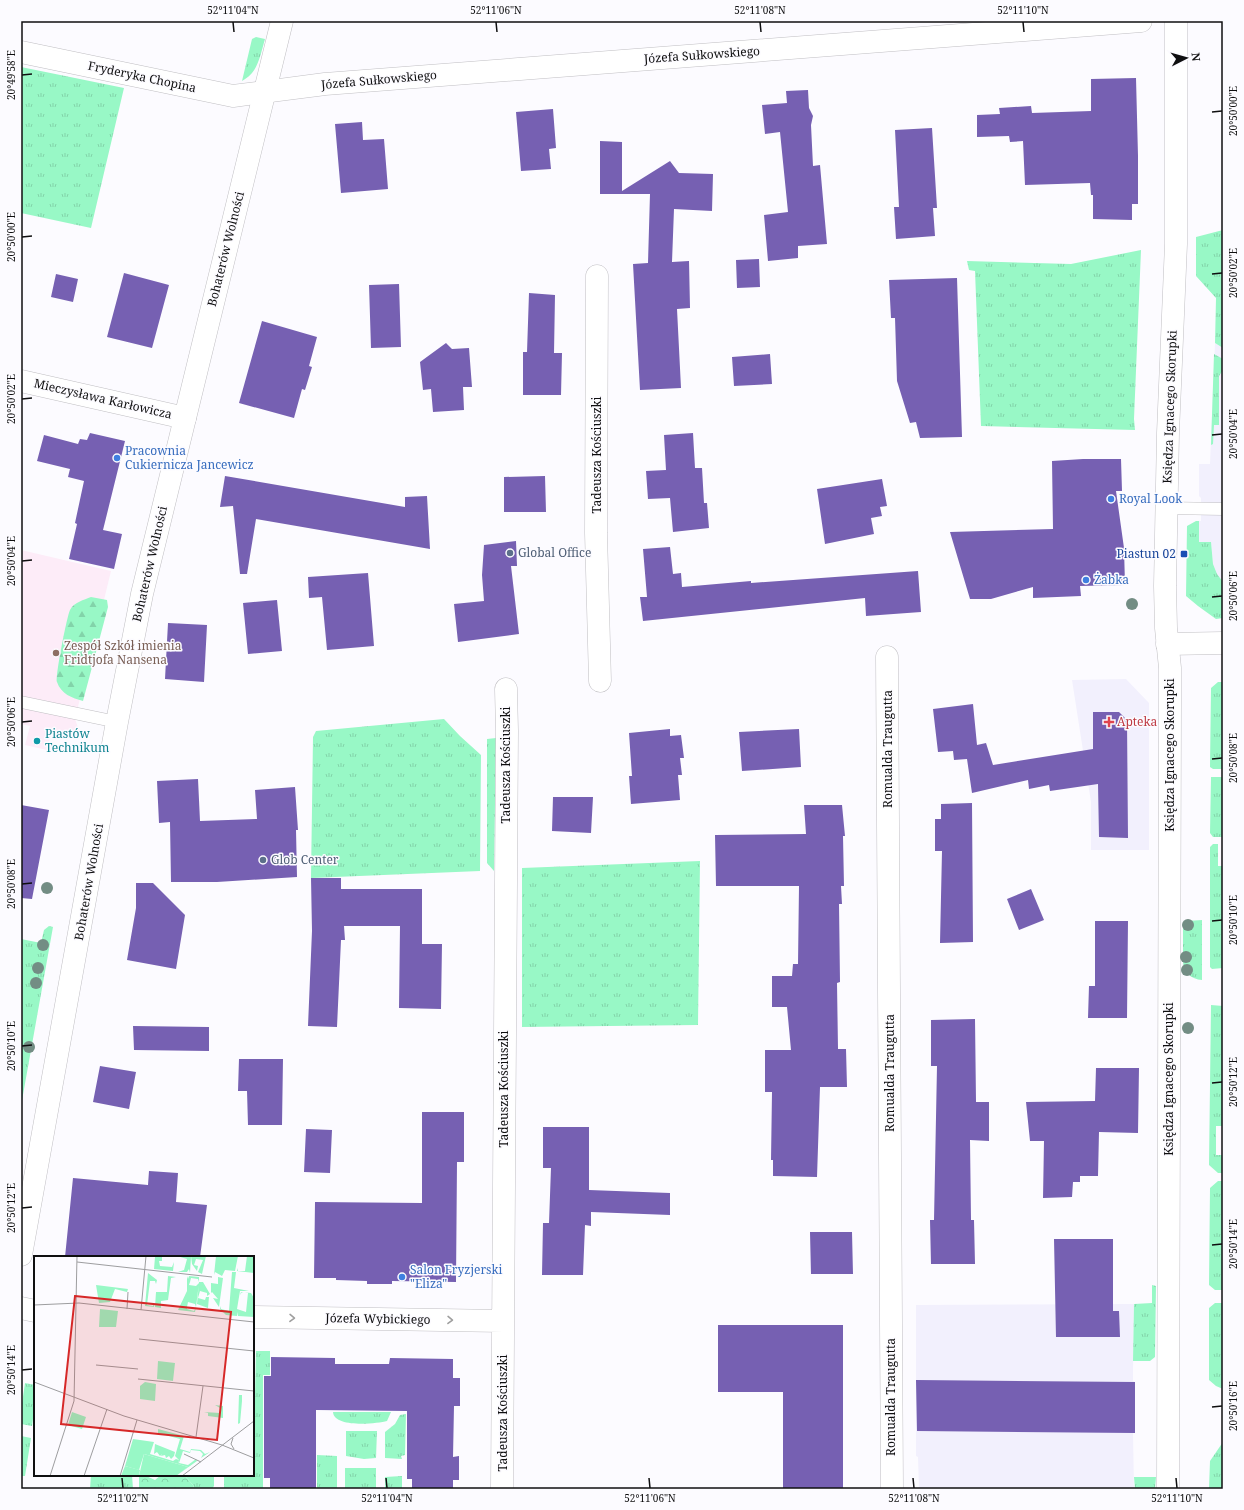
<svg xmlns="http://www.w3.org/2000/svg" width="1244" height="1510" viewBox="0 0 1244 1510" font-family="'Noto Serif',serif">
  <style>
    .commercial { fill: #f2f0fd }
    .education { fill: #fdecf8 }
    .grass { fill: url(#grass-tufts) }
    .forest { fill: url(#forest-firs) }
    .park { fill: url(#park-crowns) }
    .building { fill: #7660b2 }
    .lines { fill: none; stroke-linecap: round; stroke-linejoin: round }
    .service-casing { stroke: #c0bfc3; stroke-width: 13 }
    .minor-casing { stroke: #c0bfc3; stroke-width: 23 }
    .tertiary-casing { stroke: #c0bfc3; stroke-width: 23 }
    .service { stroke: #fff; stroke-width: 12 }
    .minor { stroke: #fff; stroke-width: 22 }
    .tertiary { stroke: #fff; stroke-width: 22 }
    .tree { fill: #738d84 }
    .oneway { stroke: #9f9f9f }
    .ticks { fill: none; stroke: #0f0f10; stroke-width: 1.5 }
    .shop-dot { fill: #3f7fe0; stroke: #fcfbff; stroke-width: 1.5 }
    .service-dot { fill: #5c6f8a; stroke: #fcfbff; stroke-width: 1.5 }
    .transit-dot { fill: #1a4fb4; stroke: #fcfbff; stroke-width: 1.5 }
    .education-dot { fill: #8d6e63; stroke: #fcfbff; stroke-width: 1.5 }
    .health-dot { fill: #e0444e; stroke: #fcfbff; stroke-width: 1.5 }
    .culture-dot { fill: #0f9aa8; stroke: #fcfbff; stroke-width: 1.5 }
    .labels { text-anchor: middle; stroke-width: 3; stroke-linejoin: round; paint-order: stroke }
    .street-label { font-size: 12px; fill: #0f0f10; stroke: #fcfbff }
    .shop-label { font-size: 12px; fill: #366cbe; stroke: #fcfbff; text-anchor: start }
    .service-label { font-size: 12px; fill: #4e5e75; stroke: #fcfbff; text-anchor: start }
    .transit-label { font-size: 12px; fill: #164399; stroke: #fcfbff; text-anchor: end }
    .education-label { font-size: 12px; fill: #785e54; stroke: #fcfbff; text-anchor: start }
    .health-label { font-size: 12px; fill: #be3a42; stroke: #fcfbff; text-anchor: start }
    .culture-label { font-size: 12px; fill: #0d838f; stroke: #fcfbff; text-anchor: start }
    .inset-road { fill: none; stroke: #9d9d9f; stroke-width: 1 }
    .view { fill: #d62828; fill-opacity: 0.15; stroke: #d62828; stroke-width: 2 }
    .inset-edge { fill: none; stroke: #0f0f10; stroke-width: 2 }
    .neatline { fill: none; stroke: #0f0f10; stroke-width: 1.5 }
    .ticks-label { font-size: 10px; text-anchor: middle; fill: #0f0f10 }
  </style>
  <defs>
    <pattern id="grass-tufts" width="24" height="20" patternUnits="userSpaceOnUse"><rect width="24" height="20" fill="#98f8c6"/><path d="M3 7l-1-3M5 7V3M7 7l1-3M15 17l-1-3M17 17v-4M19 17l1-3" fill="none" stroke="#82d3a9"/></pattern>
    <pattern id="forest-firs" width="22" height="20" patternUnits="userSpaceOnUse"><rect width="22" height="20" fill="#98f8c6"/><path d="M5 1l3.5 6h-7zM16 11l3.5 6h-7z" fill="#82d3a9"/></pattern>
    <pattern id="park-crowns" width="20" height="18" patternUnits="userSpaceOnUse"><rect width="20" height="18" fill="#98f8c6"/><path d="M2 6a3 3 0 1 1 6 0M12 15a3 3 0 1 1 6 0" fill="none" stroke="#82d3a9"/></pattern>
  </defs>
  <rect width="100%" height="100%" fill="#fcfbff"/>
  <path class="commercial" d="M 1215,343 L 1223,348 L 1223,582 L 1217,574 L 1213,564 L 1211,543 L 1199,542 L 1199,521 L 1201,521 L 1201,498 L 1199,496 L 1199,464 L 1210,464 Z
    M 1126,679 L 1149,703 L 1149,850 L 1091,850 L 1091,802 L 1072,680 Z
    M 1134,1304 L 1133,1370 L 1133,1381 L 1135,1382 L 1135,1433 L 1133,1433 L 1134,1489 L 919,1489 L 918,1457 L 916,1456 L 916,1305 Z"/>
  <path class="education" d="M 21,550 L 111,571 L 75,719 L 81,736 L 52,731 L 47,750 L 25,745 L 30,726 L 21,724 Z"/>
  <path class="grass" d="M 256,37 L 265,39 C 260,56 258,73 242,81 L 252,39 Z
    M 21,67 L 124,88 L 91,228 L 21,213 Z
    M 1223,230 L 1223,348 L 1215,343 L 1216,298 L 1196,276 L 1196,237 Z
    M 1141,250 L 1134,419 L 1135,430 L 981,426 L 975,271 L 969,270 L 967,261 L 1071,264 Z
    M 1214,354 L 1223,359 L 1223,370 L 1219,376 L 1219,425 L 1214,425 L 1213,444 L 1211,445 Z
    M 1196,521 L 1199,521 L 1199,542 L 1211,542 L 1213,564 L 1217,574 L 1223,582 L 1223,618 L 1216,619 L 1198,606 L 1186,596 L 1187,526 Z
    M 1218,682 L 1223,682 L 1223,769 L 1213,769 L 1210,767 L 1211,688 Z
    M 444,719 L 460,736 L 481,755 L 480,871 L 311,878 L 313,737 L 316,731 Z
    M 496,738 L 494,871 L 487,863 L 487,739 Z
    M 1211,777 L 1223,777 L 1223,837 L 1213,837 L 1210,833 Z
    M 1213,844 L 1218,844 L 1218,866 L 1223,866 L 1223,968 L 1212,969 L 1210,967 L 1210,847 Z
    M 700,861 L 698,1025 L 522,1027 L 522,868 Z
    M 1202,920 L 1202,980 C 1191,979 1184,973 1183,962 L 1183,925 L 1187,921 Z
    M 49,926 L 53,927 L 21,1106 L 21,939 L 41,943 L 44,930 Z
    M 1211,1005 L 1223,1006 L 1223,1126 L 1216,1126 L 1216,1155 L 1223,1155 L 1223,1173 L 1218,1173 L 1209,1165 Z
    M 1218,1181 L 1223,1181 L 1223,1290 L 1215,1290 L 1209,1285 L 1210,1188 Z
    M 1152,1285 L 1156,1286 L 1155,1357 L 1150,1361 L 1133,1361 L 1134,1304 L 1152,1303 Z
    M 1215,1303 L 1223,1303 L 1223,1389 L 1216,1386 L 1209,1380 L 1209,1308 Z
    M 256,1351 L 270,1351 L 270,1375 L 263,1375 L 263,1489 L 224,1489 L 224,1475 L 253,1475 L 253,1396 L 255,1396 Z
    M 25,1383 L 35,1385 L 35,1404 L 32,1426 L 21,1424 L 21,1410 Z
    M 333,1412 L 391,1412 L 387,1421 C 376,1424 334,1428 333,1412 Z
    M 406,1414 L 405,1455 L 401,1456 L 402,1459 L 385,1458 L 385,1432 L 395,1424 L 400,1415 Z
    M 346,1431 L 377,1431 L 376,1458 L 364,1459 L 346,1456 Z
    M 21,1436 L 31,1438 L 25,1476 L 21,1476 Z
    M 1223,1442 L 1223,1489 L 1209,1489 L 1210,1461 Z
    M 317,1455 L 337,1456 L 337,1489 L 317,1489 Z
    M 345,1468 L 376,1468 L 376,1489 L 345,1489 Z
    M 91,1475 L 132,1475 L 133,1489 L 90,1489 Z
    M 184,1475 L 214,1475 L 214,1486 L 212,1489 L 194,1489 L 193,1485 Z
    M 402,1476 L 402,1489 L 385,1489 L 385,1477 Z
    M 1134,1477 L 1156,1477 L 1155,1489 L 1135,1489 Z"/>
  <path class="forest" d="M 91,597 L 107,600 L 108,607 L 83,701 C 72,698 61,694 57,682 C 55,677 67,616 70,610 C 74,602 84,600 91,597 Z"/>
  <path class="park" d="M 139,1475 L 144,1475 L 155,1480 L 161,1475 L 184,1475 L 193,1485 L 194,1489 L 139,1489 Z"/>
  <path class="building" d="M 1136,78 L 1138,156 L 1138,204 L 1132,204 L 1132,220 L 1093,219 L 1093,195 L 1091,195 L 1090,183 L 1025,185 L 1023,141 L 1010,142 L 1009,136 L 977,137 L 977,115 L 1000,114 L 999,108 L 1031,106 L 1032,113 L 1091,111 L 1091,79 Z
    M 808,90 L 809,108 L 813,116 L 811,125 L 813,166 L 820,165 L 827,244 L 798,246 L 798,258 L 768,261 L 764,215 L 788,212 L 780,132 L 765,134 L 762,105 L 787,103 L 786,91 Z
    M 553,109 L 556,148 L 549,149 L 551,169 L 521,171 L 516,112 Z
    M 362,122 L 363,140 L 384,139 L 388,189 L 341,193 L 335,124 Z
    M 932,128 L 937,208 L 933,208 L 935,236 L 896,239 L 894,207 L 899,207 L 895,130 Z
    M 600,141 L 622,142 L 622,191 L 670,161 L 679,173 L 713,174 L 712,211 L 674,209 L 672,262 L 689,261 L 690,308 L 677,309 L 681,388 L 640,390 L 633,264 L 648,263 L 650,194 L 600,194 Z
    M 759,259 L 760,287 L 737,288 L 736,260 Z
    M 124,273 L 169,285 L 152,348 L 107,337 Z
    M 56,274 L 78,279 L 73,302 L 51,297 Z
    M 957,278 L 962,437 L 920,438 L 916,422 L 910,423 L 897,381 L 895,318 L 891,318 L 889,280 Z
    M 399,284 L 401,347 L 371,348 L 369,285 Z
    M 529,293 L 555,295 L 554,353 L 562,353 L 561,395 L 523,395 L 523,352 L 527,352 Z
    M 262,321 L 317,337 L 309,366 L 312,367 L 305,390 L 302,389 L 294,418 L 239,403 Z
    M 446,343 L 452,349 L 469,348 L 472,387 L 463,387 L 464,410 L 433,412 L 431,389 L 423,390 L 420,362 Z
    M 770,354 L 772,384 L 734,386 L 732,357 Z
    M 90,433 L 125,441 L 103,530 L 122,534 L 114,569 L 69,559 L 77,524 L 75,523 L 84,481 L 68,477 L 70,469 L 37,461 L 44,435 L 78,444 L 80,439 L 87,440 Z
    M 693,433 L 695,468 L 702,468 L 704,503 L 707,503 L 709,528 L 673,532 L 670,498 L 648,499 L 646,471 L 666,470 L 664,435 Z
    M 1083,459 L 1121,459 L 1122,491 L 1116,491 L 1124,548 L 1125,585 L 1080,586 L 1081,596 L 1033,598 L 1033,587 L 991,599 L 970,599 L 950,532 L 1053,529 L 1052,461 Z
    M 225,476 L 405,507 L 405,497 L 427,496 L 430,549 L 256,519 L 247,574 L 240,574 L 233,506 L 220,507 Z
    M 545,476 L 546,512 L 504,512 L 504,477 Z
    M 882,479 L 887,506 L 880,507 L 882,516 L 871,518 L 874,534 L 825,544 L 817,489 Z
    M 516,541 L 517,566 L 511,566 L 519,634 L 458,642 L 454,604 L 484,601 L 482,575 L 484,545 Z
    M 670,547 L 673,574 L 681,573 L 682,587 L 751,581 L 751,583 L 918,571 L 921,612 L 866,616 L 865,598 L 643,621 L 640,597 L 647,597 L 643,549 Z
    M 368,573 L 374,646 L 327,650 L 322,597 L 309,598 L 308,577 Z
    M 277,600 L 282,651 L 248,654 L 243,603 Z
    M 168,623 L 207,625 L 204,682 L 165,679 Z
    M 973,704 L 977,745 L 986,743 L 993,765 L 1093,749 L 1093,712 L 1119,712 L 1127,720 L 1128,838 L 1099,837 L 1098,784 L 1050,791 L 1049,785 L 1029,789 L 1028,780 L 972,793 L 967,759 L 954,760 L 953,751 L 938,752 L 933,709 Z
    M 670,729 L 670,736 L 681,735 L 684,758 L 680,758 L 682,775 L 678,775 L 680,800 L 631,804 L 629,776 L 632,776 L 629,733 Z
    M 799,729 L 801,767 L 742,771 L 739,732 Z
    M 198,779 L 200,821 L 257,819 L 255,790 L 295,787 L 298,830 L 296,830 L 297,877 L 217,882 L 171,882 L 170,822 L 159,823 L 157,781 Z
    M 553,797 L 593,797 L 591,833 L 552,831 Z
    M 972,803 L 973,942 L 940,943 L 942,851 L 935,851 L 935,819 L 941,819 L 941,804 Z
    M 21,805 L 49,810 L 32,899 L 21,898 Z
    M 804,805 L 842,805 L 845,836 L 843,836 L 844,886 L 841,886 L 842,904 L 839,904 L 840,982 L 837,983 L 838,1049 L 846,1049 L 847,1087 L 820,1087 L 817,1177 L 773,1176 L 773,1160 L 771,1160 L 772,1092 L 765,1092 L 765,1050 L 791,1050 L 787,1007 L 772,1007 L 772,976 L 792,976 L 793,964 L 798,964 L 799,886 L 716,886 L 715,835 L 806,834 Z
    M 311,878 L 341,878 L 341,889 L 422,889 L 422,944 L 442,944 L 441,1009 L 399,1008 L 400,926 L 344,926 L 345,940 L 341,940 L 337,1027 L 308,1026 L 312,931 Z
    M 136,883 L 153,883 L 185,915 L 176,969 L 127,960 L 136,908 Z
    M 1031,889 L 1044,920 L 1019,930 L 1007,899 Z
    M 1095,921 L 1128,921 L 1127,1018 L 1088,1018 L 1089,986 L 1095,986 Z
    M 975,1019 L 976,1102 L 989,1102 L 989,1141 L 970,1140 L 971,1220 L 974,1220 L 975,1264 L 931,1264 L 930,1220 L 934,1220 L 937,1066 L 931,1066 L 931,1020 Z
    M 133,1026 L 209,1027 L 209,1051 L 134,1050 Z
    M 239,1059 L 283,1059 L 282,1125 L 248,1125 L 247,1091 L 238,1091 Z
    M 100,1066 L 136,1072 L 129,1109 L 93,1102 Z
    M 1096,1068 L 1139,1068 L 1138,1133 L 1099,1132 L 1098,1176 L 1080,1176 L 1080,1182 L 1073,1182 L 1072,1197 L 1043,1198 L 1044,1141 L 1030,1141 L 1026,1102 L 1095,1101 Z
    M 422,1112 L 464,1112 L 464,1162 L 457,1162 L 456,1282 L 392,1281 L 392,1284 L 367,1284 L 367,1281 L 336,1280 L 336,1278 L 314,1278 L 315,1202 L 422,1203 Z
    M 543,1127 L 589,1127 L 589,1190 L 670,1193 L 670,1215 L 591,1212 L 591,1226 L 585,1225 L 583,1275 L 542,1275 L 543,1223 L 549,1223 L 551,1168 L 543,1168 Z
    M 306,1129 L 332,1130 L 330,1173 L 304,1172 Z
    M 149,1171 L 178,1173 L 176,1202 L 207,1205 L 200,1257 L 65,1257 L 73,1178 L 148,1185 Z
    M 810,1232 L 852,1232 L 853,1274 L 811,1274 Z
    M 1054,1239 L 1113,1239 L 1113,1311 L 1119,1311 L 1120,1337 L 1056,1337 Z
    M 718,1325 L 843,1325 L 843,1489 L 783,1489 L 783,1392 L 718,1392 Z
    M 271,1357 L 335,1358 L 335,1364 L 389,1364 L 390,1358 L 453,1359 L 453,1378 L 460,1378 L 460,1406 L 454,1406 L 453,1457 L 459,1456 L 459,1480 L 453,1480 L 453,1489 L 412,1489 L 412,1479 L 407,1479 L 407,1411 L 316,1410 L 316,1489 L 270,1489 L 270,1478 L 264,1478 L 264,1376 L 271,1376 Z
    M 916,1380 L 1135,1382 L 1135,1433 L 917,1431 Z"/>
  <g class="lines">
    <defs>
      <path id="service" d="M 1166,508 L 1223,509
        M 21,702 L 117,722"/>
      <path id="minor" d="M 21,52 L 233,96 L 325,84 L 1141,21
        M 597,276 L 596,533 L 600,681
        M 21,381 L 185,418
        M 887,657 L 892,1489
        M 21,1308 L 35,1311
        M 253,1317 L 503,1321
        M 502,1489 L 507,731 L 506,689
        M 1168,1489 L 1170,703 L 1170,668 L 1166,628 L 1165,586 L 1168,433 L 1176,244 L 1176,21"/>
      <path id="tertiary" d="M 1167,644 L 1223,643
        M 21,1255 L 117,722 L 142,594 L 282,21"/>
    </defs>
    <use href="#service" class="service-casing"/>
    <use href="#minor" class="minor-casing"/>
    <use href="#tertiary" class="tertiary-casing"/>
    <use href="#service" class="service"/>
    <use href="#minor" class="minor"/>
    <use href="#tertiary" class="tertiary"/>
  </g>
  <g class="tree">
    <circle cx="1132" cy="604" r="6"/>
    <circle cx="47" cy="888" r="6"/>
    <circle cx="1188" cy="925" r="6"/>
    <circle cx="43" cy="945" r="6"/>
    <circle cx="1186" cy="957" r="6"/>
    <circle cx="38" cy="968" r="6"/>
    <circle cx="1187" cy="970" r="6"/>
    <circle cx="36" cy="983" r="6"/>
    <circle cx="1188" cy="1028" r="6"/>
    <circle cx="29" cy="1047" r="6"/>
  </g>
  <defs><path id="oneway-chevron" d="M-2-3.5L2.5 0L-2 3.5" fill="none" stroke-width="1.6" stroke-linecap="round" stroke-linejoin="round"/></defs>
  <g class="oneway">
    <use href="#oneway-chevron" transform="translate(292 1318) rotate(1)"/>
    <use href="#oneway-chevron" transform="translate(450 1320) rotate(1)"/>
  </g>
  <path class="ticks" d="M 233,22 L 234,32M 496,22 L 497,32M 760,22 L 761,32M 1023,22 L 1024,32M 22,75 L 32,74M 1212,112 L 1222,111M 22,237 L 32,236M 1212,274 L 1222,273M 22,399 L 32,398M 1212,435 L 1222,434M 22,561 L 32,560M 1212,597 L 1222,596M 22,722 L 32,721M 1212,759 L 1222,758M 22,884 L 32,883M 1212,921 L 1222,920M 22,1046 L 32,1045M 1212,1083 L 1222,1082M 22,1208 L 32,1207M 1212,1245 L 1222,1244M 22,1370 L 32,1369M 1212,1407 L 1222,1406M 122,1478 L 123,1488M 386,1478 L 387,1488M 649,1478 L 650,1488M 913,1478 L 914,1488M 1176,1478 L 1177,1488"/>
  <g class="shop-dot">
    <circle cx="117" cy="458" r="4"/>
    <circle cx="1111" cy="499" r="4"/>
    <circle cx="1086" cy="580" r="4"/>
    <circle cx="402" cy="1277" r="4"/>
  </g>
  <g class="service-dot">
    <circle cx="510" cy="553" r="4"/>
    <circle cx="263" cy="860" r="4"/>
  </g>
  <rect class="transit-dot" x="1180" y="550" width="8" height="8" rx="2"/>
  <circle class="education-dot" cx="56" cy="653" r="4"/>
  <path class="health-dot" d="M1107 716h4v4h4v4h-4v4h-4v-4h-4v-4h4z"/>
  <circle class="culture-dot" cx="37" cy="741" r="4"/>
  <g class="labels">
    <g class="street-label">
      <text transform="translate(702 55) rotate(-4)" y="4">Józefa Sułkowskiego</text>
      <text transform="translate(142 77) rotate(12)" y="4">Fryderyka Chopina</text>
      <text transform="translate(379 80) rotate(-5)" y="4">Józefa Sułkowskiego</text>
      <text transform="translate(226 249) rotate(-76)" y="4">Bohaterów Wolności</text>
      <text transform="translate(103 399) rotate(13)" y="4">Mieczysława Karłowicza</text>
      <text transform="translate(1170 407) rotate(-88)" y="4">Księdza Ignacego Skorupki</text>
      <text transform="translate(597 455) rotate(-90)" y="4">Tadeusza Kościuszki</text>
      <text transform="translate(150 564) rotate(-77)" y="4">Bohaterów Wolności</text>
      <text transform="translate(888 749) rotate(-90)" y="4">Romualda Traugutta</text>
      <text transform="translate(1170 755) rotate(-90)" y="4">Księdza Ignacego Skorupki</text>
      <text transform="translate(506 765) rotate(-90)" y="4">Tadeusza Kościuszki</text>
      <text transform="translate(89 882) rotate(-80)" y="4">Bohaterów Wolności</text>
      <text transform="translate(890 1073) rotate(-90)" y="4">Romualda Traugutta</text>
      <text transform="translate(1169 1079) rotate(-90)" y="4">Księdza Ignacego Skorupki</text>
      <text transform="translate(504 1089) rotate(-90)" y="4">Tadeusza Kościuszki</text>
      <text transform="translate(378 1319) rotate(1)" y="4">Józefa Wybickiego</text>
      <text transform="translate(891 1397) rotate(-90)" y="4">Romualda Traugutta</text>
      <text transform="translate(503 1413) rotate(-90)" y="4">Tadeusza Kościuszki</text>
    </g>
    <g class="shop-label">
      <text x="125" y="455">Pracownia<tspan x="125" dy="14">Cukiernicza Jancewicz</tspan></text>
      <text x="1119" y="503">Royal Look</text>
      <text x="1094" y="584">Żabka</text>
      <text x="410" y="1274">Salon Fryzjerski<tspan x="410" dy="14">"Eliza"</tspan></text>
    </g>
    <g class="service-label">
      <text x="518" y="557">Global Office</text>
      <text x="271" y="864">Glob Center</text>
    </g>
    <g class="transit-label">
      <text x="1176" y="558">Piastun 02</text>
    </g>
    <g class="education-label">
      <text x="64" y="650">Zespół Szkół imienia<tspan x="64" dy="14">Fridtjofa Nansena</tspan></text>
    </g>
    <g class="health-label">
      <text x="1117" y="726">Apteka</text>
    </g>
    <g class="culture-label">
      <text x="45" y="738">Piastów<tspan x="45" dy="14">Technikum</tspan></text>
    </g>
  </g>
  <g transform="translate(34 1256)">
    <rect width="220" height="220" fill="#fcfbff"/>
    <path d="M 143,0 L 157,1 L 156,17 L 155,13 L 153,16 L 144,16 L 150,14 L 153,3 ZM 157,0 L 172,0 L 168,18 L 164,16 L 169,4 L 162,3 L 160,9 L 164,10 L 163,15 L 158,8 ZM 182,0 L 204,0 L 201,15 L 191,14 L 188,20 L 181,16 L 180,19 ZM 213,0 L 220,0 L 220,17 L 203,15 L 203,12 L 204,15 L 211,15 ZM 119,1 L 128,1 L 128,5 L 125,5 L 126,10 L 138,11 L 140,6 L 139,15 L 120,13 L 121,1 ZM 198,16 L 202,16 L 200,32 L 215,35 L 206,35 L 203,53 L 212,56 L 214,37 L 208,36 L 206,39 L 207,36 L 217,37 L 220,42 L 220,61 L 204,60 L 204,56 L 203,60 L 192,59 L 186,53 L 187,50 L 187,53 L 195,55 ZM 114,17 L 123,24 L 122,28 L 121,25 L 116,25 L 113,49 L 119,50 L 120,47 L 120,51 L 111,50 ZM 134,20 L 142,21 L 137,22 L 134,44 L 127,45 L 127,52 L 121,51 L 122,36 L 133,36 ZM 153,20 L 154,23 L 155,20 L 165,21 L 165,26 L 164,23 L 157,22 L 156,26 L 155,29 L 162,30 L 165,27 L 162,51 L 161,48 L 154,46 L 153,51 L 153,53 L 160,55 L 162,51 L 161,56 L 144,54 L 153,35 ZM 184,21 L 189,22 L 185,51 L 179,42 L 184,43 L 178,36 L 177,37 L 177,27 L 184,28 ZM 165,26 L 169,26 L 176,38 L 173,40 L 173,37 L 166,35 L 164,42 L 171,44 L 172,41 L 175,41 L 174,52 L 163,48 ZM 62,29 L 94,33 L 93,36 L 81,33 L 76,46 L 65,47 ZM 66,53 L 84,55 L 82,71 L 65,71 ZM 124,105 L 141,107 L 139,125 L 123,123 ZM 111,126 L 122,128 L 121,145 L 106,143 L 106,130 ZM 205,139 L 208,139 L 208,145 L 206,167 L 204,168 ZM 181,149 L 189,150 L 189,162 L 174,160 L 174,157 L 170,156 L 186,157 L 186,152 ZM 38,156 L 52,161 L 48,173 L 34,169 ZM 124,173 L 150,180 L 146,193 L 156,196 L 157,193 L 167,194 L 171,198 L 176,196 L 167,202 L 169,198 L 166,195 L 157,194 L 156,197 L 149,195 L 145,207 L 154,209 L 162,203 L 163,205 L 142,220 L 154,211 L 144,208 L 145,204 L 141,200 L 146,183 L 124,177 ZM 121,188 L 141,196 L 140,200 L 137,203 L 135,200 L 132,202 L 131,199 L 127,200 L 128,198 L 126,200 L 123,196 L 120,198 Z" fill="#98f8c6"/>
    <path d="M 99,183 L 120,186 L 116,198 L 139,205 L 142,203 L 145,204 L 144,208 L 110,198 L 105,214 L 91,210 Z" fill="#98f8c6"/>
    <path d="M 110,198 L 154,211 L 142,220 L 105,220 Z" fill="#98f8c6"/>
    <path d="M 91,210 L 106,214 L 105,220 L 87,220 Z" fill="#98f8c6"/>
    <path class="inset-road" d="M 43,6 L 178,21M 0,49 L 45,47 L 220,66M 93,53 L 94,36M 107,54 L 112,0M 105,83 L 220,95M 62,109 L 104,113M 104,123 L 220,135M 0,126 L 90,160 L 188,189 L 220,202M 162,181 L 169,130M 199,182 L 197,188 L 200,193M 150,198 L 167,206M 16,220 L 40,145 L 43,0M 50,220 L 73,153M 86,220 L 103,164M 148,220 L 220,165"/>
    <path class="view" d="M 41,40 L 197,56 L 183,184 L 27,168 Z"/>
    <rect width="220" height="220" class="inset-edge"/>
  </g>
  <rect width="1244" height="1510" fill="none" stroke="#fcfbff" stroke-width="44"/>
  <g transform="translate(1186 58) rotate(84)" stroke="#fcfbff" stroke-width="3" paint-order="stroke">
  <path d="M0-3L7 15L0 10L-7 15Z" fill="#0f0f10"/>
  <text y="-6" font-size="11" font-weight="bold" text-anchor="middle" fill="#0f0f10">N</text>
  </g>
  <rect x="22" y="22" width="1200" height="1466" class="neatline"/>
  <g class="ticks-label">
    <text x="233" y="14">52°11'04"N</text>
    <text x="496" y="14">52°11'06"N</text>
    <text x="760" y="14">52°11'08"N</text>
    <text x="1023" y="14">52°11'10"N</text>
    <text transform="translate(11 75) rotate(-90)" y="4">20°49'58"E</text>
    <text transform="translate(1233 111) rotate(-90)" y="4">20°50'00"E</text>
    <text transform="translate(11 237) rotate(-90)" y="4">20°50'00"E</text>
    <text transform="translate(1233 273) rotate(-90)" y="4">20°50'02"E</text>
    <text transform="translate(11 399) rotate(-90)" y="4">20°50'02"E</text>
    <text transform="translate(1233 434) rotate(-90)" y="4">20°50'04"E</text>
    <text transform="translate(11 561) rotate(-90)" y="4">20°50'04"E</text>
    <text transform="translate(1233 596) rotate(-90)" y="4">20°50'06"E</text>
    <text transform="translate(11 722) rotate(-90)" y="4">20°50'06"E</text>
    <text transform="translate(1233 758) rotate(-90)" y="4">20°50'08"E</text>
    <text transform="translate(11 884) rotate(-90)" y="4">20°50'08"E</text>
    <text transform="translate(1233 920) rotate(-90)" y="4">20°50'10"E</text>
    <text transform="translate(11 1046) rotate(-90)" y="4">20°50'10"E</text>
    <text transform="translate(1233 1082) rotate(-90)" y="4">20°50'12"E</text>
    <text transform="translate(11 1208) rotate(-90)" y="4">20°50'12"E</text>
    <text transform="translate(1233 1244) rotate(-90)" y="4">20°50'14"E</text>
    <text transform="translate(11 1370) rotate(-90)" y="4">20°50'14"E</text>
    <text transform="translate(1233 1406) rotate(-90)" y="4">20°50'16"E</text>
    <text x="123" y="1502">52°11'02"N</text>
    <text x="387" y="1502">52°11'04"N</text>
    <text x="650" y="1502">52°11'06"N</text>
    <text x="914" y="1502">52°11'08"N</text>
    <text x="1177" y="1502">52°11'10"N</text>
  </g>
</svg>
